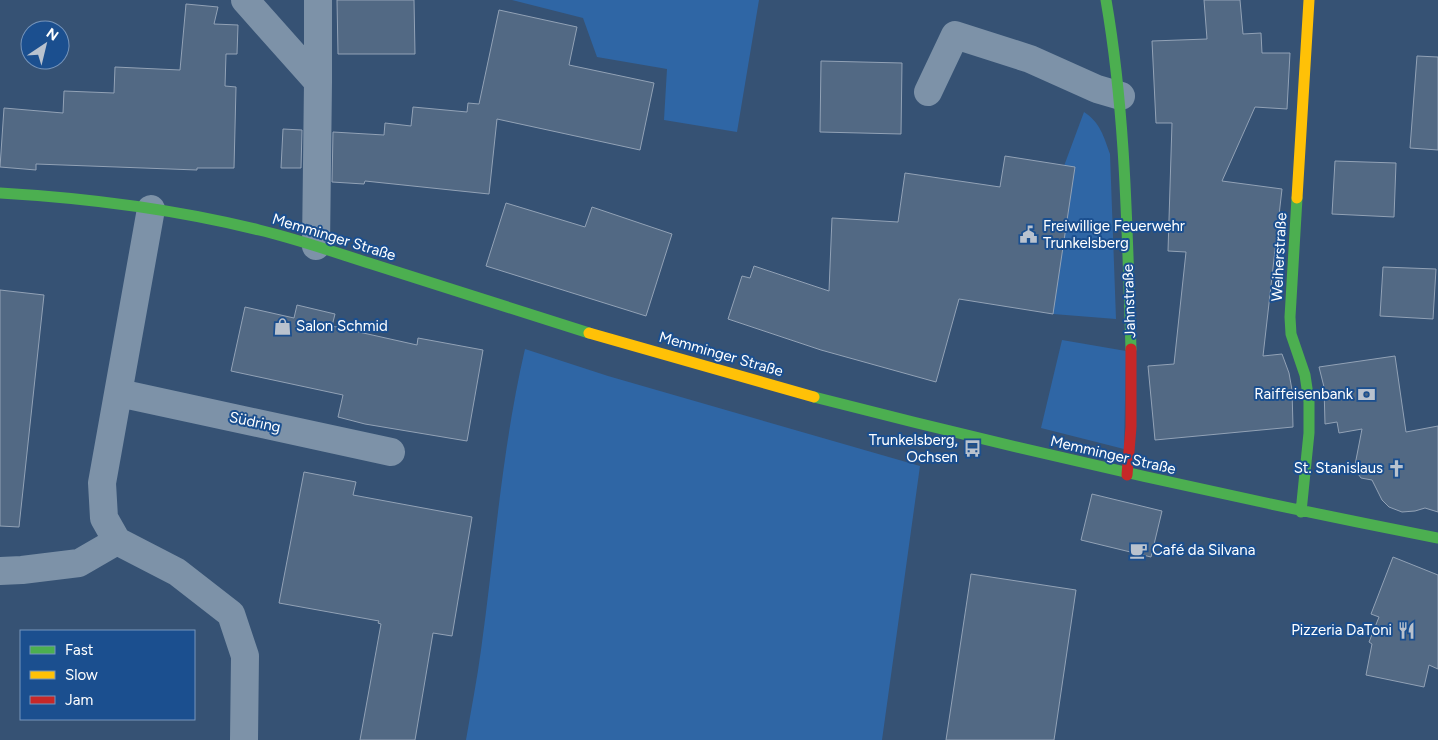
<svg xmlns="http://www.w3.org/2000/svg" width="1438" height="740" viewBox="0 0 1438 740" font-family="Figtree,sans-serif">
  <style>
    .green { fill: #2f66a5 }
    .building { fill: #526984; stroke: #92a2b6 }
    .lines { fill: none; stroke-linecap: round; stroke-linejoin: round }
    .street { stroke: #7d92a8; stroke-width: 28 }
    .fast { stroke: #4caf50; stroke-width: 11 }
    .slow { stroke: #ffc107; stroke-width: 11 }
    .jam { stroke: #c62828; stroke-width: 11 }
    .labels { text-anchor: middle; stroke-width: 4; stroke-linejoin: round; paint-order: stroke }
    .poi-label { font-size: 15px; fill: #fff; stroke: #1b4f8f; text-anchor: end }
    .street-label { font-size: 15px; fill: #fff; stroke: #1b4f8f }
  </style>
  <rect width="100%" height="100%" fill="#365274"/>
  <path class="green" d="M 512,0 L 759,0 L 737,132 L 664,120 L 667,69 L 597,57 L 583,18 Z
    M 1084,112 C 1100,122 1104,137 1110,154 L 1116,319 L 1053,314 L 1064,166 Z
    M 1062,340 L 1126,351 L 1124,449 L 1041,428 Z
    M 525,349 L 608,376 L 920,466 L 882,740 L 466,740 C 471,710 477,680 481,650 C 495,549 502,448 525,349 Z"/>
  <path class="building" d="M 337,0 L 414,0 L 415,54 L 338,54 Z
    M 1204,0 L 1240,0 L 1243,34 L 1261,33 L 1262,53 L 1290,53 L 1287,109 L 1255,107 L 1222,181 L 1282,189 L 1263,356 L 1282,354 L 1289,373 L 1292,390 L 1293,427 L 1155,440 L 1148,366 L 1174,364 L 1186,252 L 1168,251 L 1172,123 L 1156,123 L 1152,41 L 1207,39 Z
    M 186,4 L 218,7 L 214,24 L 238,25 L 237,54 L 226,54 L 225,86 L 236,87 L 234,168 L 197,168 L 197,170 L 36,164 L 36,170 L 0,167 L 4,108 L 63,113 L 64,91 L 114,93 L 115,67 L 180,70 Z
    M 499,10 L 577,27 L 569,65 L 654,83 L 640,150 L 497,119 L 489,194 L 365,181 L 364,184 L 332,182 L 333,132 L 384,135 L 385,123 L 411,126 L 413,107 L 467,112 L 468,103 L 479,104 Z
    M 1417,56 L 1438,57 L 1438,150 L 1410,148 Z
    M 821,61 L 902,63 L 901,134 L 820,132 Z
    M 283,129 L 302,130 L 301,168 L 281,168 Z
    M 1005,156 L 1075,167 L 1053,314 L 959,299 L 936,382 L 821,350 L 728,319 L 742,276 L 750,278 L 754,266 L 829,291 L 832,218 L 898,222 L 905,173 L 1000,187 Z
    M 1335,161 L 1396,163 L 1394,217 L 1332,214 Z
    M 506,203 L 585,227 L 592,207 L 672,234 L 646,316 L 486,266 Z
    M 1383,267 L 1436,269 L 1433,319 L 1380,316 Z
    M 0,290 L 44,295 L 19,527 L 0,526 Z
    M 297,305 L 335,314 L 332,326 L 417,345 L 418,338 L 483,350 L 467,441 L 365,424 L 338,417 L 343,395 L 231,371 L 245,307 L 294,318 Z
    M 1395,356 L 1406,432 L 1438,426 L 1438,512 L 1425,508 L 1415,511 L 1402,512 L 1389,507 L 1382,500 L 1372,480 L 1361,478 L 1356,471 L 1355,465 L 1362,429 L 1339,433 L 1337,422 L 1325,424 L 1324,387 L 1319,367 Z
    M 304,472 L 356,482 L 353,495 L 472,517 L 452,636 L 433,633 L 415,740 L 360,740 L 381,624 L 378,623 L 379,621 L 279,603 Z
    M 1092,494 L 1162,511 L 1151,557 L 1081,540 Z
    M 1393,557 L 1438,575 L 1438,669 L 1429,665 L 1424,687 L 1366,675 L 1372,644 L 1369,642 L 1379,617 L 1371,614 Z
    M 971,574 L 1076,590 L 1054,740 L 946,740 Z"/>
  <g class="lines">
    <path class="street" d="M 245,0 L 318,82 L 316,246
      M 318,0 L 318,82
      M 928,92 L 955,35 L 1030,59 L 1097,89 L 1121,96
      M 119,393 L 391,452
      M 117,541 L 177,572 L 231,614 L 245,656 L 244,740
      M 0,571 L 22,570 L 79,563 L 117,541 L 104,518 L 102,483 L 151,209"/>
    <path class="fast" d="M 1106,0 C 1126,115 1127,232 1131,349
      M 0,193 C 87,198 174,209 259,230 C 297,239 334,252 372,264 C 444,287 516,310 589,333
      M 1297,198 L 1290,317 L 1291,334 L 1305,375 L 1309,402 L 1309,433 L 1301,512
      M 814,397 C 1020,450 1228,497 1438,538"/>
    <path class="slow" d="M 1297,198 L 1309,0
      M 589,333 L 814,397"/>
    <path class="jam" d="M 1127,475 L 1131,427 L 1131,349"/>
  </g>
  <defs>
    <symbol id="civic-bare" viewBox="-9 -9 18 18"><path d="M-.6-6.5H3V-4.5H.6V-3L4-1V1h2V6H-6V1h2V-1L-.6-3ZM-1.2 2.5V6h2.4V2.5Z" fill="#b9c2ce" stroke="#1b4f8f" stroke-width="2.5" paint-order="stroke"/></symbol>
    <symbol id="shop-bare" viewBox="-9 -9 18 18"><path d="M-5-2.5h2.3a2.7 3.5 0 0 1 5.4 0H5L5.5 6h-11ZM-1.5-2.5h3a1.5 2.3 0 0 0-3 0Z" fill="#b9c2ce" stroke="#1b4f8f" stroke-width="2.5" paint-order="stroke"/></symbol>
    <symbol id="bank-bare" viewBox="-9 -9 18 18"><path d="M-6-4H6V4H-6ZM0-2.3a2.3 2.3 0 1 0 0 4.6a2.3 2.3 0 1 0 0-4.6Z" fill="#b9c2ce" stroke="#1b4f8f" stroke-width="2.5" paint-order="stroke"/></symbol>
    <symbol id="bus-bare" viewBox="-9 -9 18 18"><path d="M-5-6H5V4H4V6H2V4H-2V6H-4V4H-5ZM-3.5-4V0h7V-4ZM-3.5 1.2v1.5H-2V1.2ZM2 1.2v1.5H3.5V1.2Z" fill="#b9c2ce" stroke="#1b4f8f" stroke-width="2.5" paint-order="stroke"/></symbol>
    <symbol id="church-bare" viewBox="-9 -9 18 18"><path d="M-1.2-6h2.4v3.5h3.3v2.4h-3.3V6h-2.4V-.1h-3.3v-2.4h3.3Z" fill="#b9c2ce" stroke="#1b4f8f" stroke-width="2.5" paint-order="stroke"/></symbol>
    <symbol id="cafe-bare" viewBox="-9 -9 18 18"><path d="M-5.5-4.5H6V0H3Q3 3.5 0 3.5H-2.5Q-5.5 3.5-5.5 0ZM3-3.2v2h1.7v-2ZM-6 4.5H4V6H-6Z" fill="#b9c2ce" stroke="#1b4f8f" stroke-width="2.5" paint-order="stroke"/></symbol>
    <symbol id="restaurant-bare" viewBox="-9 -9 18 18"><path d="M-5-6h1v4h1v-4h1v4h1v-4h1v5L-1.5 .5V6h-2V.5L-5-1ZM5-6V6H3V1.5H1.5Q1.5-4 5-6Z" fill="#b9c2ce" stroke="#1b4f8f" stroke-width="2.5" paint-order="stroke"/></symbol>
  </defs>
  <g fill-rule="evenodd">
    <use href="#civic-bare" x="1016" y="222" width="25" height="25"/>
    <use href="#shop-bare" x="270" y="314" width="25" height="25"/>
    <use href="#bank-bare" x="1354" y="382" width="25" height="25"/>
    <use href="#bus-bare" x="960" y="436" width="25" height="25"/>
    <use href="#church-bare" x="1384" y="456" width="25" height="25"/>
    <use href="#cafe-bare" x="1126" y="538" width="25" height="25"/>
    <use href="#restaurant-bare" x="1394" y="618" width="25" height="25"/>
  </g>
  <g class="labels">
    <g class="poi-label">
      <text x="1043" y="231" text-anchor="start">Freiwillige Feuerwehr<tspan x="1043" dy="17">Trunkelsberg</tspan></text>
      <text x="296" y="331" text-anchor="start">Salon Schmid</text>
      <text x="1353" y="399">Raiffeisenbank</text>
      <text x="958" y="445">Trunkelsberg,<tspan x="958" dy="17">Ochsen</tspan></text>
      <text x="1383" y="473">St. Stanislaus</text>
      <text x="1152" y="555" text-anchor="start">Café da Silvana</text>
      <text x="1392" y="635">Pizzeria DaToni</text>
    </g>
    <g class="street-label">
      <text transform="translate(334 237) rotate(17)" y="5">Memminger Straße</text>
      <text transform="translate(1279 257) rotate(-87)" y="5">Weiherstraße</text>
      <text transform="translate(1129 301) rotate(-92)" y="5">Jahnstraße</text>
      <text transform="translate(721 354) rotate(16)" y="5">Memminger Straße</text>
      <text transform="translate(255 422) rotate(12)" y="5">Südring</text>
      <text transform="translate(1113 455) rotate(13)" y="5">Memminger Straße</text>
    </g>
  </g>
  <rect x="20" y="630" width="175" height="90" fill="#1b4f8f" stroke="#7695bc"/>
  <rect x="30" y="646" width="25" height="8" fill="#4caf50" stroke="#7695bc"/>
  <text x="65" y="655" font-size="15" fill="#ffffff">Fast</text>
  <rect x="30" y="671" width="25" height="8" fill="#ffc107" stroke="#7695bc"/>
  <text x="65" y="680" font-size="15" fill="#ffffff">Slow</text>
  <rect x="30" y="696" width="25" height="8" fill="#c62828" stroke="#7695bc"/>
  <text x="65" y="705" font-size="15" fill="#ffffff">Jam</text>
  <g transform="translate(45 45) rotate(35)"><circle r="24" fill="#1b4f8f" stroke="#7695bc"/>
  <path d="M0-4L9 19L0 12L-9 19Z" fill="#b9c2ce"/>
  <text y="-8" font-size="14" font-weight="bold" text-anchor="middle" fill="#ffffff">N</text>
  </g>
</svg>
